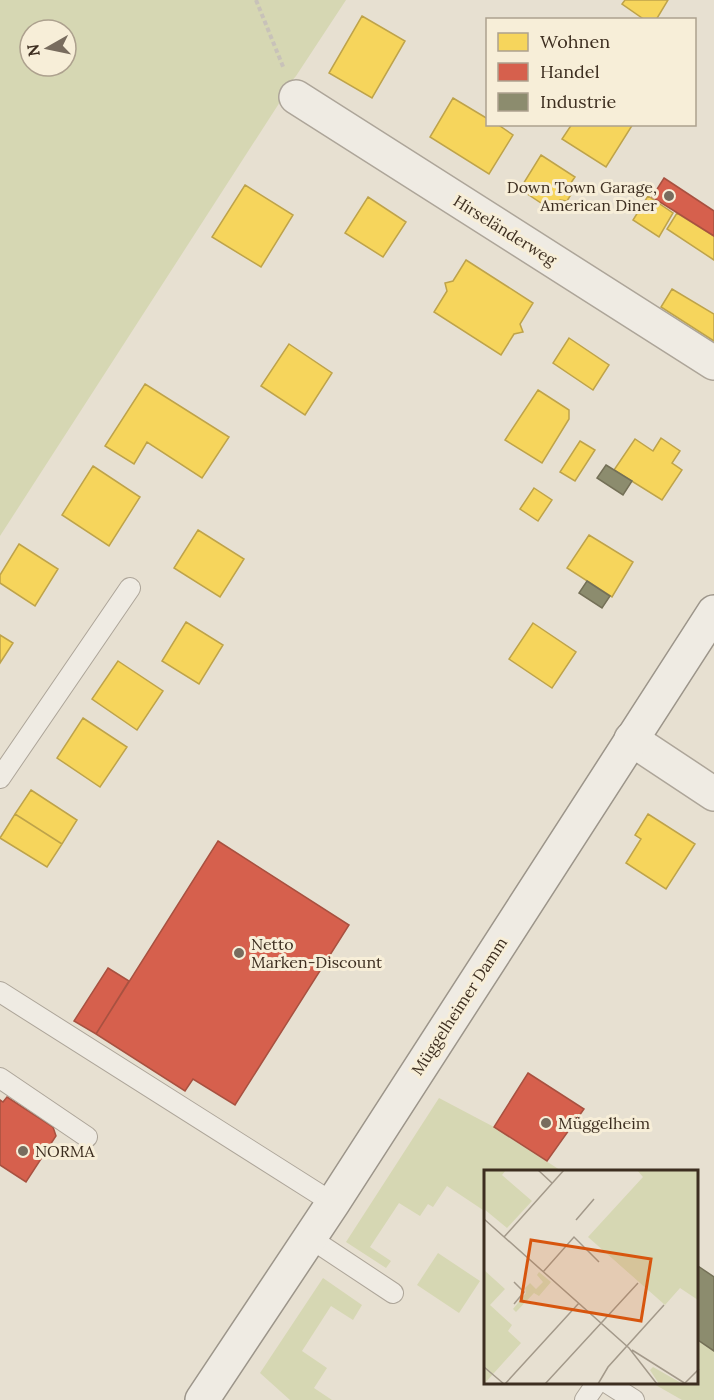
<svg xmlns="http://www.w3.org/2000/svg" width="714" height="1400" viewBox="0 0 714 1400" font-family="Lora,serif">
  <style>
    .green { fill: #d6d7b3; fill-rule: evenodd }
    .homes { fill: #f6d55c; stroke: #bea34a; stroke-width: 1.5 }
    .shops { fill: #d6604d; stroke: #a85140; stroke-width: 1.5 }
    .industry { fill: #8c8c6e; stroke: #747057; stroke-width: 1.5 }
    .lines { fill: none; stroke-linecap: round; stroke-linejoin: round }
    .lane-casing { stroke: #ada599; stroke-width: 22 }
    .street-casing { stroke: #ada599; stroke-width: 36 }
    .secondary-casing { stroke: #9c958a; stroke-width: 36 }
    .path { stroke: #c8c2b9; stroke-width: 4; stroke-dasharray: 4.5 3; stroke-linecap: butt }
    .lane { stroke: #efebe3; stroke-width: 20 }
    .street { stroke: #efebe3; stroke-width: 33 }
    .secondary { stroke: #efebe3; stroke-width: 33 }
    .poi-dot { fill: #786c5e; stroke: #f7eed8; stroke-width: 2 }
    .labels { text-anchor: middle; stroke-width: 6; stroke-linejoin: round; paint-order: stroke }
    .poi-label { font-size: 16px; fill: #3d2e20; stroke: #f7eed8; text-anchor: start }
    .street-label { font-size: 16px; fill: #3d2e20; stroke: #f7eed8 }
    .inset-road { fill: none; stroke: #a3998a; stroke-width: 1.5 }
    .view { fill: #d7550e; fill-opacity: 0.15; stroke: #d7550e; stroke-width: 3 }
    .inset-edge { fill: none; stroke: #3d2e20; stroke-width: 3 }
  </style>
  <rect width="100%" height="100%" fill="#e7e0d1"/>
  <path class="green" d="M 0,0 L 346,0 L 296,76 L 290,83 L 278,105 L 0,536 ZM 30,30 L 66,30 L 66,66 L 30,66 Z
    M 439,1098 L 494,1127 L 563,1172 L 486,1172 L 486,1212 L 447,1186 L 433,1207 L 428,1204 L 420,1216 L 399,1203 L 370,1247 L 391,1261 L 386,1268 L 346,1242 Z
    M 438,1253 L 480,1281 L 459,1313 L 417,1285 Z
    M 323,1278 L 362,1305 L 353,1320 L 331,1306 L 302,1351 L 327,1368 L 314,1388 L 332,1400 L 290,1400 L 260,1373 Z
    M 698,1340 L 714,1351 L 714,1400 L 682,1400 L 654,1384 L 698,1384 Z"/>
  <path class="homes" d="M 625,0 L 668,0 L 656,20 L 645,20 L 622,4 Z
    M 362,16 L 405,41 L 372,98 L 329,73 Z
    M 453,98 L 488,119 L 488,124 L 497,124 L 513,135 L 489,174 L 430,137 Z
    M 572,124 L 633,124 L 606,167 L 562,139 Z
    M 541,155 L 575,177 L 568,187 L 572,193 L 567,201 L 560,200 L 553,211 L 520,189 Z
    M 245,185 L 293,215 L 261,267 L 212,237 Z
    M 648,196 L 673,213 L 659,237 L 633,220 Z
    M 368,197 L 406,222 L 383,257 L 345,233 Z
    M 677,213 L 714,236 L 714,260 L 667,229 Z
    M 466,260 L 533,303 L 520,324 L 523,332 L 514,334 L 501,355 L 434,312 L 447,291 L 445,283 L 453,281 Z
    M 672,289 L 714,314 L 714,341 L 661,307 Z
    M 569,338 L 609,365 L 593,390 L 553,363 Z
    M 289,344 L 332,373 L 305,415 L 261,386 Z
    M 145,384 L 229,437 L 202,478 L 147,442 L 134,464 L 105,446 Z
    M 538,390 L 569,410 L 569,419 L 542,463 L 505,440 Z
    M 661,438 L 680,451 L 672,463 L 682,470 L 662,500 L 614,470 L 635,439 L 653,451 Z
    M 580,441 L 595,450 L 575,481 L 560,472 Z
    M 93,466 L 140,497 L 109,546 L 62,515 Z
    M 534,488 L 552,500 L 538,521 L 520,509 Z
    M 198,530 L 244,559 L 220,597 L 174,568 Z
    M 589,535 L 633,562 L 612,597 L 567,568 Z
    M 19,544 L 58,569 L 35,606 L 0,583 L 0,575 Z
    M 186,622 L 223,645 L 199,684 L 162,661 Z
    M 533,623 L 576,652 L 552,688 L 509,659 Z
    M 0,635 L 13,643 L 0,663 Z
    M 118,661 L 163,691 L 137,730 L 92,699 Z
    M 83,718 L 127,747 L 100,787 L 57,758 Z
    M 31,790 L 77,820 L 62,844 L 15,814 Z
    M 15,814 L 62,844 L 47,867 L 0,838 Z
    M 648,814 L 695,844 L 666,889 L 626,863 L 641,839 L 635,835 Z"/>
  <path class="shops" d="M 664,178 L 714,211 L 714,236 L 652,197 Z
    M 218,841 L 349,925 L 235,1105 L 193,1079 L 185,1091 L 96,1034 Z
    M 108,968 L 129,981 L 96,1034 L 74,1021 Z
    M 528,1073 L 584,1109 L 547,1161 L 494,1127 Z
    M 7,1097 L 53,1127 L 56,1136 L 26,1182 L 0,1165 L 0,1100 L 3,1102 Z"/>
  <path class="industry" d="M 606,465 L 632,481 L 623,495 L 597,478 Z
    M 587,581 L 610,596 L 602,608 L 579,593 Z
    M 698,1266 L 714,1277 L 714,1351 L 698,1340 Z"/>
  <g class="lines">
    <defs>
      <path id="lane" d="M 0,778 L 130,588
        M 0,992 L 333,1203
        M 0,1078 L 87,1137
        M 310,1238 L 393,1293
        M 609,1384 L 634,1400
        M 585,1400 L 596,1384"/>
      <path id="street" d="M 296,97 L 714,363
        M 631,739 L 714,794"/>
      <path id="secondary" d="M 202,1400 L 333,1203 L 714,612"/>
    </defs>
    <use href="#lane" class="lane-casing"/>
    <use href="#street" class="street-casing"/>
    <use href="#secondary" class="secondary-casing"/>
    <path class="path" d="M 256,0 L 284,69"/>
    <use href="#lane" class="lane"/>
    <use href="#street" class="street"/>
    <use href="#secondary" class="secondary"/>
  </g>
  <g class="poi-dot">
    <circle cx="669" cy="196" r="6"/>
    <circle cx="239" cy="953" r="6"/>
    <circle cx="546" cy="1123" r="6"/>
    <circle cx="23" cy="1151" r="6"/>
  </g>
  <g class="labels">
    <g class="poi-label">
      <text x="657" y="193" text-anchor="end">Down Town Garage,<tspan x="657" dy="18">American Diner</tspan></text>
      <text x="251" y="950">Netto<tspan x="251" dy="18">Marken-Discount</tspan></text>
      <text x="558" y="1129">Müggelheim</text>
      <text x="35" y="1157">NORMA</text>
    </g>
    <g class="street-label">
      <text transform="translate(505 230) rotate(32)" y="6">Hirseländerweg</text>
      <text transform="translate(459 1006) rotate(-57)" y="6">Müggelheimer Damm</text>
    </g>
  </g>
  <g transform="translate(484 1170)">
    <rect width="214" height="214" fill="#e7e0d1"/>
    <path d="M 0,0 L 22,0 L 18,5 L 48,31 L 23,58 L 0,39 ZM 153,0 L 214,0 L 214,130 L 196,118 L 181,135 L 104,67 L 159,7 ZM 0,100 L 21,119 L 6,135 L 28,155 L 24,161 L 37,173 L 0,214 ZM 55,102 L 67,112 L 55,126 L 50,123 L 32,142 L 29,139 L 42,123 L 41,118 L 46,113 L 52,119 L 59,112 L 53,105 ZM 169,197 L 199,214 L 175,214 L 166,200 Z" fill="#d6d7b3"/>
    <path class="inset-road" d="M 54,0 L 68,13M 0,49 L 145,178 L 173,214M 92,50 L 110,29M 20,67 L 80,0M 59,102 L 90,67 L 115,92M 30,134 L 40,122 L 30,112M 148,180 L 202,214M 0,197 L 20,214M 201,213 L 215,199M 21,214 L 95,133M 61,214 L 154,113M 114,214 L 124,197 L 180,135"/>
    <path class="view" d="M 47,70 L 167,89 L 157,151 L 37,131 Z"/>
    <rect width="214" height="214" class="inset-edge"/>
  </g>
  <rect x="486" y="18" width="210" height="108" fill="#f7eed8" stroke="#ada18e" stroke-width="1.5"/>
  <rect x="498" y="33" width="30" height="18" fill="#f6d55c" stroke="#ada18e" stroke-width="1.5"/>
  <text x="540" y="48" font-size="18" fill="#3d2e20">Wohnen</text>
  <rect x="498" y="63" width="30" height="18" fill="#d6604d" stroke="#ada18e" stroke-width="1.5"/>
  <text x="540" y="78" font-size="18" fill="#3d2e20">Handel</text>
  <rect x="498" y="93" width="30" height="18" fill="#8c8c6e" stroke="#ada18e" stroke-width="1.5"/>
  <text x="540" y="108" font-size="18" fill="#3d2e20">Industrie</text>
  <g transform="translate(48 48) rotate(261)"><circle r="28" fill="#f7eed8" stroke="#ada18e" stroke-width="1.5"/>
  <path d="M0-4.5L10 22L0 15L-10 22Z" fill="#786c5e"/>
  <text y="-9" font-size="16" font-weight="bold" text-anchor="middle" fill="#3d2e20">N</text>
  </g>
</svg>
